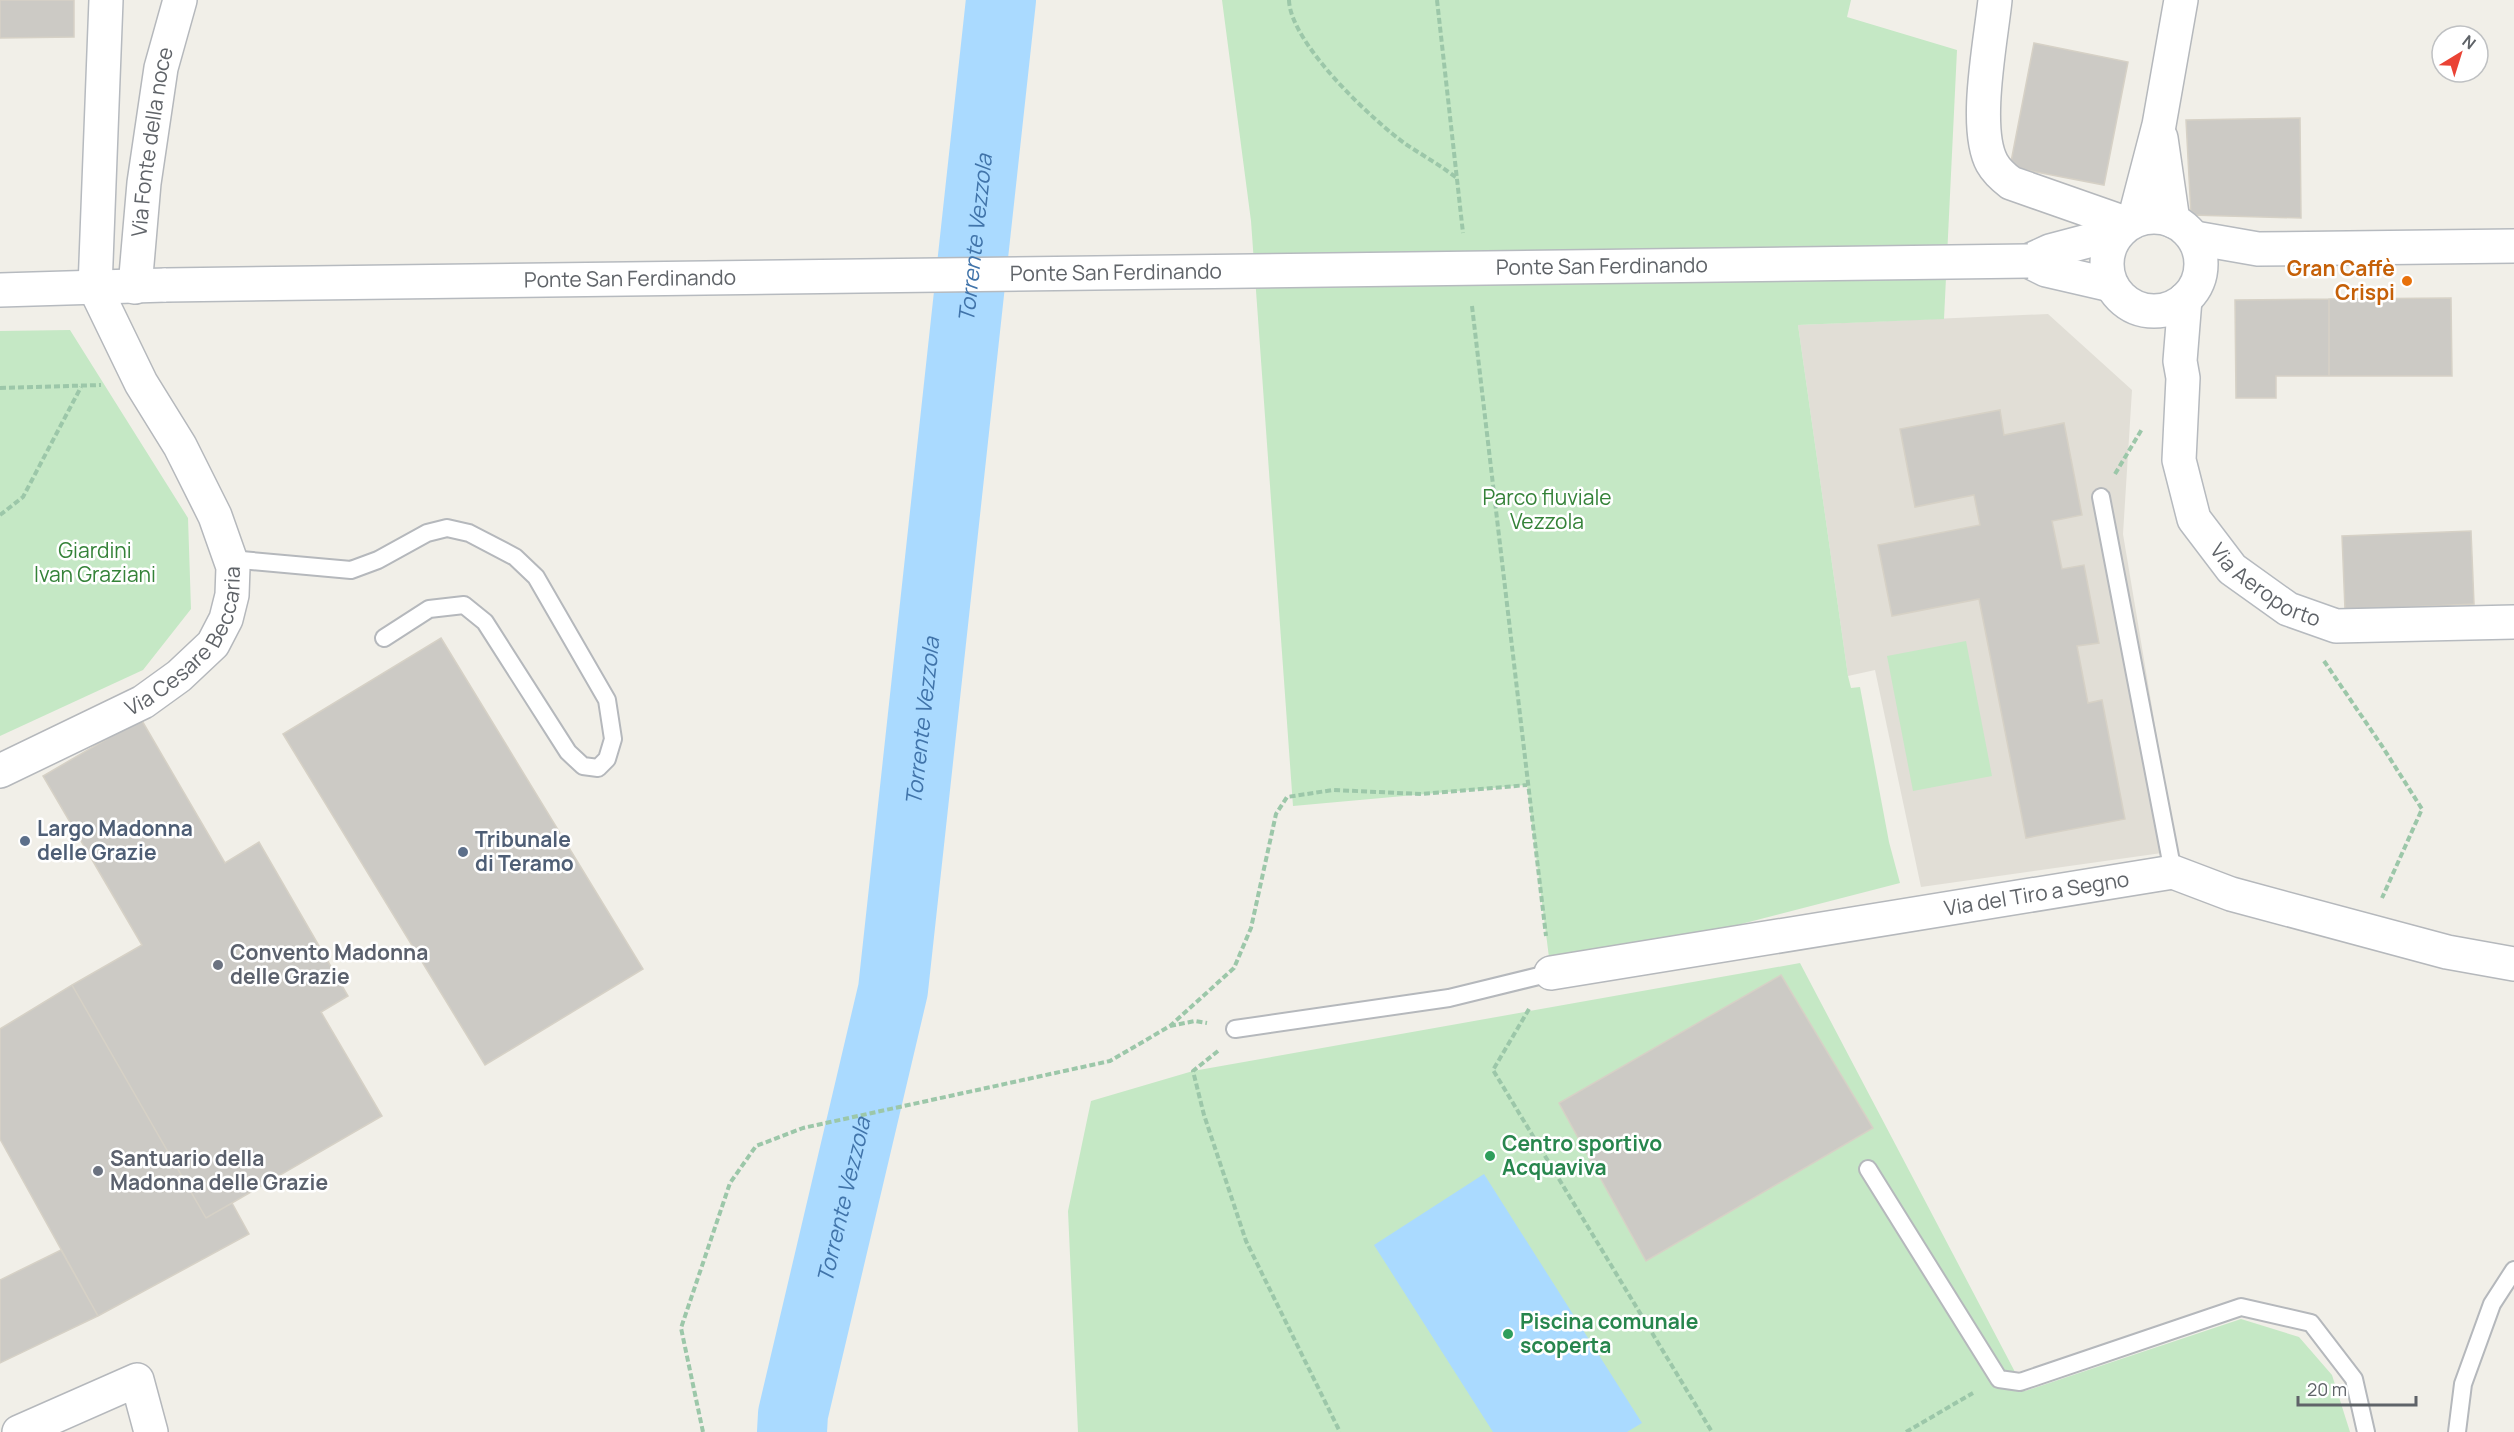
<svg xmlns="http://www.w3.org/2000/svg" width="2514" height="1432" viewBox="0 0 2514 1432" font-family="Manrope,sans-serif">
  <style>
    .education { fill: #e1ded6 }
    .green { fill: #c5e8c5 }
    .water { fill: #aadaff }
    .lines { fill: none; stroke-linecap: round; stroke-linejoin: round }
    .river { stroke: #aadaff; stroke-width: 70 }
    .building { fill: #cccac5; stroke: #d6d1c6; stroke-width: 1.5 }
    .lane-casing { stroke: #b5b8bc; stroke-width: 20 }
    .street-casing { stroke: #b5b8bc; stroke-width: 36 }
    .secondary-casing { stroke: #b6babf; stroke-width: 36 }
    .path { stroke: #9cc7a9; stroke-width: 4; stroke-dasharray: 6 3; stroke-linecap: butt }
    .lane { stroke: #fff; stroke-width: 16 }
    .street { stroke: #fff; stroke-width: 33 }
    .secondary { stroke: #fff; stroke-width: 33 }
    .secondary-bridge-casing { stroke: #b6babf; stroke-width: 36; stroke-linecap: butt }
    .secondary-bridge { stroke: #fff; stroke-width: 33 }
    .food-dot { fill: #e8710a; stroke: #fff; stroke-width: 2 }
    .service-dot { fill: #5c6f8a; stroke: #fff; stroke-width: 2 }
    .worship-dot { fill: #6b7280; stroke: #fff; stroke-width: 2 }
    .leisure-dot { fill: #2e9e5b; stroke: #fff; stroke-width: 2 }
    .labels { text-anchor: middle; stroke-width: 5; stroke-linejoin: round; paint-order: stroke }
    .street-label { font-size: 21px; fill: #5f6368; stroke: #fff }
    .food-label { font-size: 21px; font-weight: bold; fill: #c56008; stroke: #fff; text-anchor: end }
    .park-label { font-size: 21px; fill: #348238; stroke: #fff }
    .service-label { font-size: 21px; font-weight: bold; fill: #4e5e75; stroke: #fff; text-anchor: start }
    .worship-label { font-size: 21px; font-weight: bold; fill: #5b616d; stroke: #fff; text-anchor: start }
    .leisure-label { font-size: 21px; font-weight: bold; fill: #27864d; stroke: #fff; text-anchor: start }
    .water-label { font-size: 22px; font-style: italic; fill: #4174aa; stroke: #fff }
  </style>
  <rect width="100%" height="100%" fill="#f1efe8"/>
  <path class="education" d="M 2048,314 L 2132,390 L 2123,534 L 2176,851 L 1921,887 L 1875,670 L 1848,676 L 1798,325 Z"/>
  <path class="green" d="M 1222,0 L 1851,0 L 1847,17 L 1957,50 L 1944,319 L 1798,325 L 1848,676 L 1851,688 L 1860,687 L 1889,842 L 1900,883 L 1551,973 L 1527,785 L 1293,806 L 1251,221 Z
    M 70,330 L 188,518 L 191,609 L 143,670 L 0,736 L 0,331 Z
    M 1966,641 L 1992,776 L 1913,791 L 1887,656 Z
    M 1800,963 L 2025,1391 L 2241,1319 L 2299,1337 L 2332,1375 L 2350,1432 L 1078,1432 L 1068,1211 L 1091,1101 L 1193,1071 Z"/>
  <path class="water" d="M 1484,1174 L 1642,1423 L 1627,1432 L 1493,1432 L 1374,1245 Z"/>
  <g class="lines">
    <path class="river" id="s1" d="M 792,1432 L 793,1414 L 893,990 L 1001,0"/>
  </g>
  <path class="building" d="M 0,0 L 74,0 L 74,37 L 0,38 Z
    M 2034,43 L 2128,62 L 2104,185 L 2010,167 Z
    M 2300,118 L 2301,218 L 2191,215 L 2186,120 Z
    M 2451,298 L 2452,376 L 2329,376 L 2329,299 Z
    M 2329,299 L 2329,376 L 2276,376 L 2276,398 L 2236,398 L 2235,300 Z
    M 2000,410 L 2004,435 L 2064,423 L 2082,515 L 2052,521 L 2062,569 L 2084,565 L 2099,643 L 2077,646 L 2088,703 L 2102,700 L 2125,819 L 2026,838 L 1979,599 L 1892,616 L 1878,545 L 1980,525 L 1974,495 L 1915,507 L 1900,429 Z
    M 2471,531 L 2474,604 L 2345,610 L 2342,536 Z
    M 441,638 L 643,969 L 485,1065 L 283,734 Z
    M 141,719 L 225,863 L 259,842 L 348,996 L 321,1012 L 382,1116 L 206,1218 L 72,985 L 142,945 L 43,776 Z
    M 1781,975 L 1873,1128 L 1646,1261 L 1559,1103 Z
    M 72,985 L 206,1218 L 232,1203 L 249,1234 L 98,1316 L 0,1139 L 0,1029 Z
    M 61,1250 L 98,1316 L 0,1363 L 0,1280 Z"/>
  <g class="lines">
    <defs>
      <path id="lane" d="M 2101,497 L 2173,872
        M 230,559 L 351,570 L 378,560 L 427,533 L 447,528 L 469,533 L 515,557 L 536,577 L 607,700 L 613,739 L 607,759 L 598,768 L 583,766 L 568,752 L 485,622 L 464,605 L 429,609 L 384,638
        M 1235,1029 L 1449,998 L 1551,973
        M 1868,1169 L 1999,1379 L 2020,1382 L 2241,1307 L 2311,1323 L 2354,1379 L 2366,1432
        M 2457,1432 L 2463,1384 L 2492,1304 L 2514,1270"/>
      <g id="street">
        <path d="M 1995,0 C 1991,40 1973,128 1992,163 C 1997,172 2003,177 2011,183 L 2128,224"/>
        <path d="M 2161,138 L 2173,221"/>
        <path d="M 2134,221 L 2159,125 L 2181,0"/>
        <path id="s2" d="M 135,287 L 144,183 L 161,68 L 180,0"/>
        <path id="s3" d="M 0,771 L 143,702 L 179,676 L 213,644 L 226,619 L 232,595 L 233,567 L 215,516 L 180,446 L 141,383 L 95,288"/>
        <path id="s4" d="M 1551,973 L 2173,872 L 2231,894 L 2447,952 L 2514,964"/>
        <path d="M 19,1432 L 137,1380 L 151,1432"/>
      </g>
      <g id="secondary">
        <circle cx="2154" cy="264" r="47"/>
        <path d="M 2195,238 L 2258,249 L 2514,246"/>
        <path d="M 2028,261 L 2050,251 L 2118,233"/>
        <path d="M 2028,261 L 2046,270 L 2111,285"/>
        <path d="M 95,288 L 106,0"/>
        <path d="M 0,290 L 166,285"/>
        <path id="s5" d="M 2185,299 L 2180,361 L 2183,378 L 2179,460 L 2194,519 L 2232,569 L 2288,609 L 2336,626 L 2514,622"/>
      </g>
    </defs>
    <use href="#lane" class="lane-casing"/>
    <use href="#street" class="street-casing"/>
    <use href="#secondary" class="secondary-casing"/>
    <path class="path" d="M 1289,0 C 1290,43 1373,121 1407,145 C 1424,156 1441,166 1457,178
      M 1437,0 L 1463,233
      M 1472,306 L 1546,936
      M 0,388 L 101,385
      M 2115,474 L 2142,429
      M 0,515 L 23,497 L 81,387
      M 2324,661 L 2382,746 L 2422,809 L 2382,898
      M 1529,1009 L 1493,1070 L 1712,1432
      M 1170,1026 L 1195,1021 L 1207,1023
      M 1218,1051 L 1193,1071 L 1204,1115 L 1246,1241 L 1340,1432
      M 703,1432 L 681,1328 L 730,1183 L 756,1146 L 803,1128 L 1110,1061 L 1170,1026 L 1234,968 L 1251,928 L 1276,814 L 1287,797 L 1333,790 L 1422,794 L 1527,785
      M 1906,1432 L 1973,1393"/>
    <use href="#lane" class="lane"/>
    <use href="#street" class="street"/>
    <use href="#secondary" class="secondary"/>
    <defs>
      <g id="secondary-bridge">
        <path id="s6" d="M 166,285 L 2028,261"/>
      </g>
    </defs>
    <use href="#secondary-bridge" class="secondary-bridge-casing"/>
    <use href="#secondary-bridge" class="secondary-bridge"/>
  </g>
  <circle class="food-dot" cx="2407" cy="281" r="6"/>
  <g class="service-dot">
    <circle cx="25" cy="841" r="6"/>
    <circle cx="463" cy="852" r="6"/>
  </g>
  <g class="worship-dot">
    <circle cx="218" cy="965" r="6"/>
    <circle cx="98" cy="1171" r="6"/>
  </g>
  <g class="leisure-dot">
    <circle cx="1490" cy="1156" r="6"/>
    <circle cx="1508" cy="1334" r="6"/>
  </g>
  <g class="labels">
    <g class="street-label">
      <text dy="7" stroke="none"><textPath href="#s2" startOffset="146">Via Fonte della noce</textPath></text>
      <text dy="7" stroke="none"><textPath href="#s6" startOffset="1436">Ponte San Ferdinando</textPath></text>
      <text dy="7" stroke="none"><textPath href="#s6" startOffset="950">Ponte San Ferdinando</textPath></text>
      <text dy="7" stroke="none"><textPath href="#s6" startOffset="464">Ponte San Ferdinando</textPath></text>
      <text dy="7" stroke="none"><textPath href="#s5" startOffset="322">Via Aeroporto</textPath></text>
      <text dy="7" stroke="none"><textPath href="#s3" startOffset="236">Via Cesare Beccaria</textPath></text>
      <text dy="7" stroke="none"><textPath href="#s4" startOffset="492">Via del Tiro a Segno</textPath></text>
    </g>
    <g class="food-label">
      <text x="2395" y="276">Gran Caffè<tspan x="2395" dy="24">Crispi</tspan></text>
    </g>
    <g class="park-label">
      <text x="1547" y="505">Parco fluviale<tspan x="1547" dy="24">Vezzola</tspan></text>
      <text x="95" y="558">Giardini<tspan x="95" dy="24">Ivan Graziani</tspan></text>
    </g>
    <g class="service-label">
      <text x="37" y="836">Largo Madonna<tspan x="37" dy="24">delle Grazie</tspan></text>
      <text x="475" y="847">Tribunale<tspan x="475" dy="24">di Teramo</tspan></text>
    </g>
    <g class="worship-label">
      <text x="230" y="960">Convento Madonna<tspan x="230" dy="24">delle Grazie</tspan></text>
      <text x="110" y="1166">Santuario della<tspan x="110" dy="24">Madonna delle Grazie</tspan></text>
    </g>
    <g class="leisure-label">
      <text x="1502" y="1151">Centro sportivo<tspan x="1502" dy="24">Acquaviva</tspan></text>
      <text x="1520" y="1329">Piscina comunale<tspan x="1520" dy="24">scoperta</tspan></text>
    </g>
    <g class="water-label">
      <text dy="8" stroke="none"><textPath href="#s1" startOffset="1210">Torrente Vezzola</textPath></text>
      <text dy="8" stroke="none"><textPath href="#s1" startOffset="724">Torrente Vezzola</textPath></text>
      <text dy="8" stroke="none"><textPath href="#s1" startOffset="238">Torrente Vezzola</textPath></text>
    </g>
  </g>
  <g transform="translate(2460 54) rotate(38)"><circle r="28" fill="#ffffff" stroke="#bfc1c3" stroke-width="1.5"/>
  <path d="M0-4.5L10 22L0 15L-10 22Z" fill="#ea4335"/>
  <text y="-9" font-size="16" font-weight="bold" text-anchor="middle" fill="#5f6368">N</text>
  </g>
  <path d="M2298 1396v9h118v-9" fill="none" stroke="#5f6368" stroke-width="3"/>
  <text x="2307" y="1396" font-size="18" fill="#5f6368" stroke="#ffffff" stroke-width="4.5" paint-order="stroke">20 m</text>
</svg>
